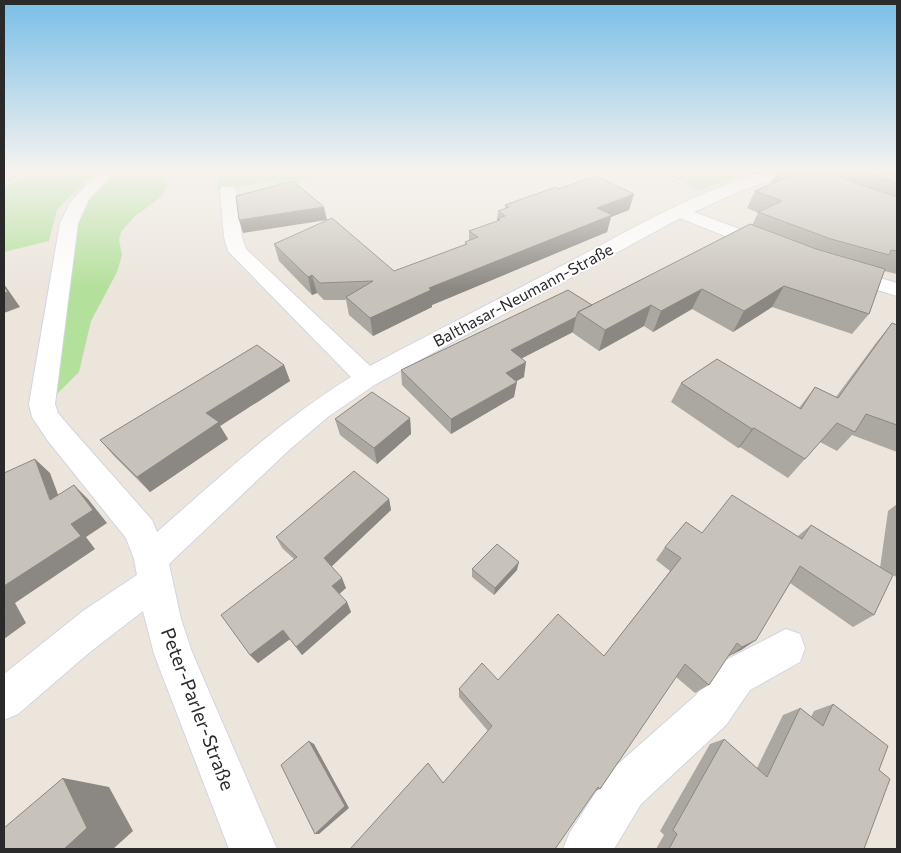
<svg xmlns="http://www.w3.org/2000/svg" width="901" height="853" viewBox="0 0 901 853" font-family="Commissioner,sans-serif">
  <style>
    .green { fill: #b3e09b }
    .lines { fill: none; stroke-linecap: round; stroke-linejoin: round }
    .minor-casing { stroke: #d2d5e2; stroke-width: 2 }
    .path { stroke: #c3c3c3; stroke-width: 2; stroke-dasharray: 2.5 1; stroke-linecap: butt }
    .minor { fill: #fff; fill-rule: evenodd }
    .wall { fill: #aba8a1 }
    .shaded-wall { fill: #8b8883 }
    .building { fill: #c7c3bb; stroke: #8b8883 }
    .labels { text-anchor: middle; stroke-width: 4; stroke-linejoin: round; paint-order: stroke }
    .far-street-label { font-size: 16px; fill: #2a2a2a; stroke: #fff }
    .street-label { font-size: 19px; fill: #2a2a2a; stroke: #fff }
  </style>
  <rect width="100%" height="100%" fill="#ebe5dc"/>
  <path class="green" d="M 39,170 L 97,170 L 57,210 L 49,241 L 4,252 L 4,187 Z
    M 118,170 L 168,170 L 164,175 L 168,185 L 161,197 L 134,217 L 121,232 L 119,240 L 122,255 L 117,272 L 91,321 L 79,372 L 55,396 L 78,224 L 89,201 Z
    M 226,170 L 299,170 L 316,179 L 284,187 L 272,181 L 218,191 L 218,177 Z
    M 656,170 L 736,170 L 745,174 L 699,190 Z"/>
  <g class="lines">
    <defs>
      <path id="minor" d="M 101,170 L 116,170 L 89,199 L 78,223 L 55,404 L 58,413 L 68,425 L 152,520 L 157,532 C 220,477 280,421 351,377 L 228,251 L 224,237 L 220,190 L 222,187 L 234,187 L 236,190 L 242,237 L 246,249 L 370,366 C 438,330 507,295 575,259 C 631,230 737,166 798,170 L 796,173 L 744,189 L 694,212 L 774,242 L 776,246 L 774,250 L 767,252 L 760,250 L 680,218 L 376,384 L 329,416 L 289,450 L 169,564 L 181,619 L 192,652 L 277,849 L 229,849 L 154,654 L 143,611 L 90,652 L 18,714 L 4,720 L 4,674 L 83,611 L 137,575 L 134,559 L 126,538 L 48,441 L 32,417 L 29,404 L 60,223 L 71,201 Z
        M 842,267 L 897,283 L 897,296 L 835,277 L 832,273 L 835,269 Z
        M 786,629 L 800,634 L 805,648 L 800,662 L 750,690 L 726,725 L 641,804 L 614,849 L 563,849 L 570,832 L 609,772 L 696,695 L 722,662 Z"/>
    </defs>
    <use href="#minor" class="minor-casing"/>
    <path class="path" d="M 650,170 L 679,184
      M 4,182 L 28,170"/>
    <use href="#minor" class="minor"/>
  </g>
  <path class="wall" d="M 744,170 L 770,170 L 754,174 Z
    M 778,170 L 897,170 L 897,274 L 884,271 L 869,314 L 852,334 L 772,307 L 733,332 L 692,309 L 653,332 L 644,326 L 599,351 L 573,333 L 573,332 L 522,358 L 524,377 L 516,381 L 514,397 L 451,434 L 402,385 L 401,370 L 592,305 L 752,225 L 758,213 L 747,208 L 755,191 L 773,183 L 771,182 Z
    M 558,189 L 634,194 L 629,210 L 611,217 L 607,232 L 432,305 L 432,307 L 373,336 L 349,315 L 346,300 L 324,300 L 317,293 L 312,295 L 279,261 L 274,244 L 394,271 L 465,244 L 465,242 L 469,241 L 469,231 L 497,221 L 498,211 L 505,209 L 505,205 Z
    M 892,323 L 897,325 L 897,452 L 852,435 L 837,451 L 820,442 L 788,478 L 740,447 L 738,448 L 671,402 L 681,383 L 799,408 L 815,387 L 836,397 L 876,343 Z
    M 284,365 L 290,381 L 220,426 L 228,439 L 150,492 L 114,456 L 100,440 Z
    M 410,418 L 411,434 L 377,464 L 340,435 L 335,419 Z
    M 389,499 L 391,510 L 331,566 L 346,588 L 339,594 L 347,602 L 351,612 L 302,655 L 290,639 L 258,663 L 250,655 L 294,559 L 282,548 L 276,537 Z
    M 897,504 L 897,577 L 890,574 L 874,615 L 853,627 L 790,583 L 756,640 L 741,650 L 727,657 L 709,685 L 695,693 L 676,677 L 600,789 L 594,792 L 443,783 L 488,731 L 459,697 L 459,689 L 604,656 L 670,571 L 656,560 L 665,547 L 702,533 L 798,536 L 811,525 L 880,568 L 888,511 Z
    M 472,569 L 517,570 L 494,595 L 472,577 Z
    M 833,704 L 879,770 L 864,849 L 656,849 L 664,835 L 660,831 L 710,744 L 724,739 L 757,768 L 783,715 L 800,708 L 811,717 L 814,711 Z"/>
  <path class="shaded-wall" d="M 756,170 L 770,170 L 754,174 Z
    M 634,194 L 629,210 L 611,217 L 607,232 L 432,305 L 432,307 L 373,336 L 370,318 L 429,288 L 597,208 Z
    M 324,207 L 327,220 L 243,233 L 239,220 Z
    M 312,275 L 317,293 L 312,295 L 308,277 Z
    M 4,284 L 20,307 L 4,313 Z
    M 784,286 L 772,307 L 733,332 L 744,311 Z
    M 702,289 L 692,309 L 653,332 L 661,311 Z
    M 651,305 L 644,326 L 599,351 L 605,330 Z
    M 576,317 L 573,332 L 509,365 L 511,350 Z
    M 526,362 L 524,377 L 504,388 L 506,373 Z
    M 284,365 L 290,381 L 220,426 L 228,439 L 150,492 L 137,477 L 206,413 Z
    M 517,382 L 514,397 L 451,434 L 451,419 Z
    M 410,418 L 411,434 L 377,464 L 374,448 Z
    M 754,428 L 740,447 L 738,448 L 752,429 Z
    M 35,459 L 50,473 L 65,513 L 50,500 Z
    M 74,485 L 88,499 L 107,523 L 86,537 L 95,549 L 15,603 L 26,623 L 4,639 L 4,586 Z
    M 389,499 L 391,510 L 329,569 L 324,558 Z
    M 519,562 L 517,570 L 494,595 L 495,588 Z
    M 342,578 L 346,588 L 337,596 L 332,586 Z
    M 347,602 L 351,612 L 302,655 L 296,647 Z
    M 283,630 L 290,639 L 258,663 L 250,655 Z
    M 756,640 L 741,650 L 727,657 L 742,647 Z
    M 309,741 L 314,744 L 349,808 L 319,834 L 315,834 Z
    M 63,778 L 109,787 L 133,831 L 113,849 L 64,849 Z"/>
  <path class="building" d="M 789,170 L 825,170 L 861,185 L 897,197 L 897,251 L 891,250 L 889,255 L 831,239 L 758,212 L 782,201 L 755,191 L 797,173 Z
    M 859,170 L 897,170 L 897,183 L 875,176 Z
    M 596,176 L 634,194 L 597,208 L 612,215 L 429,288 L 431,290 L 370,318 L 346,297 L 373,281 L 320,283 L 312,275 L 308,277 L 274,244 L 332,218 L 394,271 L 467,244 L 465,242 L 478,237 L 469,231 L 500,220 L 497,219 L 505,216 L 498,211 L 509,207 L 505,205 L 556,187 L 558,189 Z
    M 293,181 L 324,207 L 239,220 L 236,196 Z
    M 750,224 L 816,249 L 885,269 L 869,314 L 784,286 L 744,311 L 702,289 L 661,311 L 651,305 L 605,330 L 578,312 Z
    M 4,286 L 8,292 L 4,293 Z
    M 568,290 L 592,305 L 578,312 L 576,317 L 511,350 L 526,362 L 506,373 L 517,382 L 451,419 L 401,370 Z
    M 892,323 L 897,325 L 897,425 L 866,414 L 855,432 L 837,423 L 805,459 L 754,428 L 752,429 L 681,383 L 717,359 L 801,409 L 815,387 L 838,398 Z
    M 257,345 L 284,365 L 206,413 L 219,422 L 137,477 L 100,440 Z
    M 372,392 L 410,418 L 374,448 L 335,419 Z
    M 35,459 L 50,500 L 74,485 L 93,510 L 71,524 L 81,536 L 4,586 L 4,473 Z
    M 354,471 L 389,499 L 324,558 L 342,578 L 332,586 L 347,602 L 296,647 L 283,630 L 250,655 L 221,615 L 297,557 L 276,537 Z
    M 732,495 L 802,539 L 811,525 L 893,575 L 874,615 L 800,566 L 756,640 L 742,647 L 737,643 L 709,685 L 685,664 L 600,789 L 598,787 L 555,849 L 350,849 L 428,763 L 443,783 L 492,726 L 459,689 L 482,663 L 498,680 L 558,614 L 604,656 L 681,558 L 665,547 L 686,522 L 702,533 Z
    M 497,544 L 519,562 L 495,588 L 472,569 Z
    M 4,607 L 6,612 L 4,614 Z
    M 833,704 L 888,746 L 879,770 L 890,779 L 864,849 L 669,849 L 677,834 L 673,830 L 724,739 L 767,777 L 800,708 L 823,726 Z
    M 309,741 L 345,806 L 315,834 L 281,765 Z
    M 63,778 L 87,828 L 64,849 L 4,849 L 4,828 Z"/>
  <linearGradient id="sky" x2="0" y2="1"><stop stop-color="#79bee8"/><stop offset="0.59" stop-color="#f6f3ef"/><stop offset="1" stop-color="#f6f3ef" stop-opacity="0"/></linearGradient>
  <rect width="901" height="289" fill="url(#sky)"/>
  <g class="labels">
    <g class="far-street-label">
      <text transform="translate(523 295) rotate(-28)" y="6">Balthasar-Neumann-Straße</text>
    </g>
    <g class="street-label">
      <text transform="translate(198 709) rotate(69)" y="7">Peter-Parler-Straße</text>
    </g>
  </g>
  <rect width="901" height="853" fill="none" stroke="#2a2a2a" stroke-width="10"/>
</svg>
